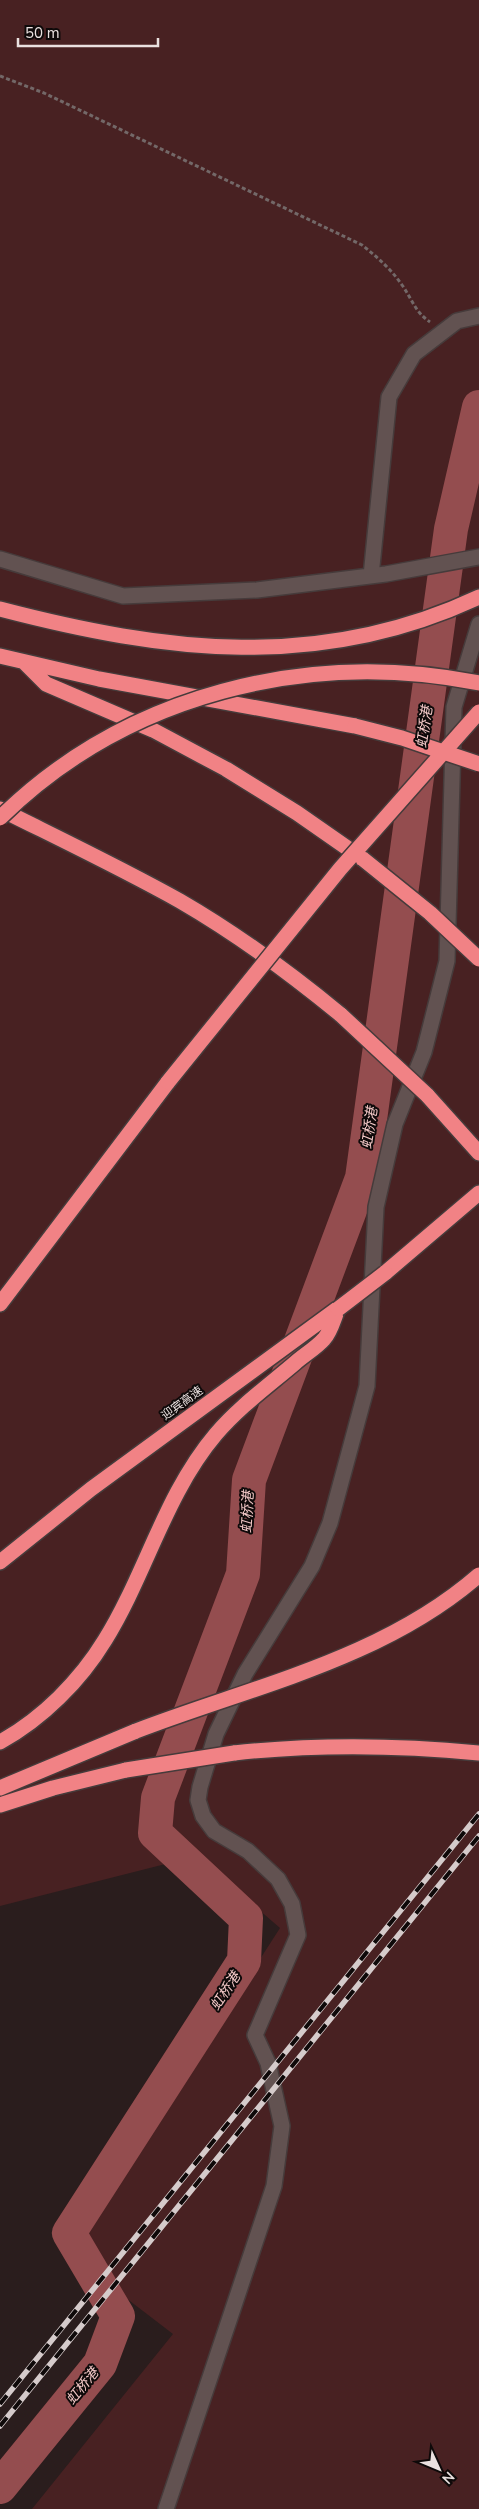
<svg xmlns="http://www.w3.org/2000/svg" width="479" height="2509" viewBox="0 0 479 2509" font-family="'Nunito Sans','Noto Sans SC',sans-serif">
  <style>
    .green { fill: #482122 }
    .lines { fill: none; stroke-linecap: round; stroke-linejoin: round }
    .river { stroke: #944d4f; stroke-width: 34 }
    .minor-casing { stroke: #463b3b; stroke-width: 18 }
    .highway-casing { stroke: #463b3b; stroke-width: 18 }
    .path { stroke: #736868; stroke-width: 3; stroke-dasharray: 4 2.5; stroke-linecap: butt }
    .minor { stroke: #625251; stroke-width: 15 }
    .highway { stroke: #f18285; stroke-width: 15 }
    .rail-casing { stroke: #d5cbcb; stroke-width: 5.5 }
    .rail { stroke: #0e0909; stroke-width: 4; stroke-dasharray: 11; stroke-linecap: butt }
    .highway-bridge-casing { stroke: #463b3b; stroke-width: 18; stroke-linecap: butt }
    .highway-bridge { stroke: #f18285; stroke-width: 15 }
    .labels { text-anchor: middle; stroke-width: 4; stroke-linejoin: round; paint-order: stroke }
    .street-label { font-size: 12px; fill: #eae1e0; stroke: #0e0909 }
    .water-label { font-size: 14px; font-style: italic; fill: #f4c9c8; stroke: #0e0909 }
  </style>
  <rect width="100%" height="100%" fill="#2a1d1d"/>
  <path class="green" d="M 0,0 L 479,0 L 479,2509 L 32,2509 L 173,2334 L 70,2255 L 280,1928 L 197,1856 L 0,1906 Z"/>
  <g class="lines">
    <path class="river" d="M 0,2487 L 100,2364 L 118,2316 L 69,2233 L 244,1961 L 246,1918 L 155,1833 L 158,1798 L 243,1574 L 249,1480 L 362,1178 L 451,529 L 479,407"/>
    <defs>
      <path id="minor" d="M 0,559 L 123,596 L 257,590 L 386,574 L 479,557
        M 371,576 L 389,397 L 414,354 L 457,321 L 479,316
        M 166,2509 L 274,2186 L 282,2126 L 268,2063 L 255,2035 L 298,1935 L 292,1904 L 278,1879 L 248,1851 L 214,1831 L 203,1816 L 198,1800 L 200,1787 L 216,1734 L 245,1674 L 312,1566 L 330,1523 L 367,1386 L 376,1207 L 395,1124 L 424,1052 L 447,961 L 454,707 L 479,624"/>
      <path id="highway" d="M 0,609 C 165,652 319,672 479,597
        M 0,656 L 99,679 L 355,726
        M 24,662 L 46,684 L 153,730 L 226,769 L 297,813 L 363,859
        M 0,809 C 60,839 121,868 180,901 C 237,934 290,973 341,1015
        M 427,1095 L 479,1153
        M 385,1273 L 479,1193
        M 0,1304 L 168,1082
        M 0,1562 L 91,1489 L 337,1309
        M 0,1742 C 42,1719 80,1681 105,1640 C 146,1574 165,1494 216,1434 C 239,1407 268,1386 295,1363 C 304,1355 316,1348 324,1339 C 331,1332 334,1318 338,1309
        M 234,1753 C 316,1744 397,1745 479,1753
        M 0,1788 L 136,1731
        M 0,1805 L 53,1788 L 126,1770"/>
    </defs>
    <use href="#minor" class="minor-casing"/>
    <use href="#highway" class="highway-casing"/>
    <path class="path" d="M 0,76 L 44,93 L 362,245 C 377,257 391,269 402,285 C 412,299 415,312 430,322"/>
    <use href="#minor" class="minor"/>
    <use href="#highway" class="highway"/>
    <defs>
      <path id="rail" d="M 0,2404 L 479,1814
        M 0,2426 L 479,1836"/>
    </defs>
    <use href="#rail" class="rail-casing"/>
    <use href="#rail" class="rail"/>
    <defs>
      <path id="highway-bridge" d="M 355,726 L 402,738 L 479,764
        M 0,818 C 126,694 308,649 479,683
        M 363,859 L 430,913 L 479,959
        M 341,1015 L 427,1095
        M 168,1082 L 340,869 L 479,712
        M 338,1309 L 385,1273
        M 136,1731 C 253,1686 383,1659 479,1575
        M 126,1770 L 234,1753"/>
    </defs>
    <use href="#highway-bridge" class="highway-bridge-casing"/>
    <use href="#highway-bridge" class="highway-bridge"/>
  </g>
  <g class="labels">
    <g class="street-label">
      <text transform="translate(182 1403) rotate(-36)" y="4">迎宾高速</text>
    </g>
    <g class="water-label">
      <text transform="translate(424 727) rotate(-82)" y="5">虹桥港</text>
      <text transform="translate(369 1128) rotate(-82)" y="5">虹桥港</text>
      <text transform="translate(247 1512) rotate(-87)" y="5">虹桥港</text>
      <text transform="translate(225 1991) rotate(-57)" y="5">虹桥港</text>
      <text transform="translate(82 2386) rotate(-51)" y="5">虹桥港</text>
    </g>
  </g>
  <g transform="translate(439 2469) rotate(134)" stroke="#0e0909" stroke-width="4" paint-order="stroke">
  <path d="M0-4L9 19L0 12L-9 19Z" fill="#eae1e0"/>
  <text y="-8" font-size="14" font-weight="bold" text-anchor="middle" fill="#eae1e0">N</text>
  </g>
  <path d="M18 38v8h140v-8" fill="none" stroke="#eae1e0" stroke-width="2.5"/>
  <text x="25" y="38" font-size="15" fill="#eae1e0" stroke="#0e0909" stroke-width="4" paint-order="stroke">50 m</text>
</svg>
